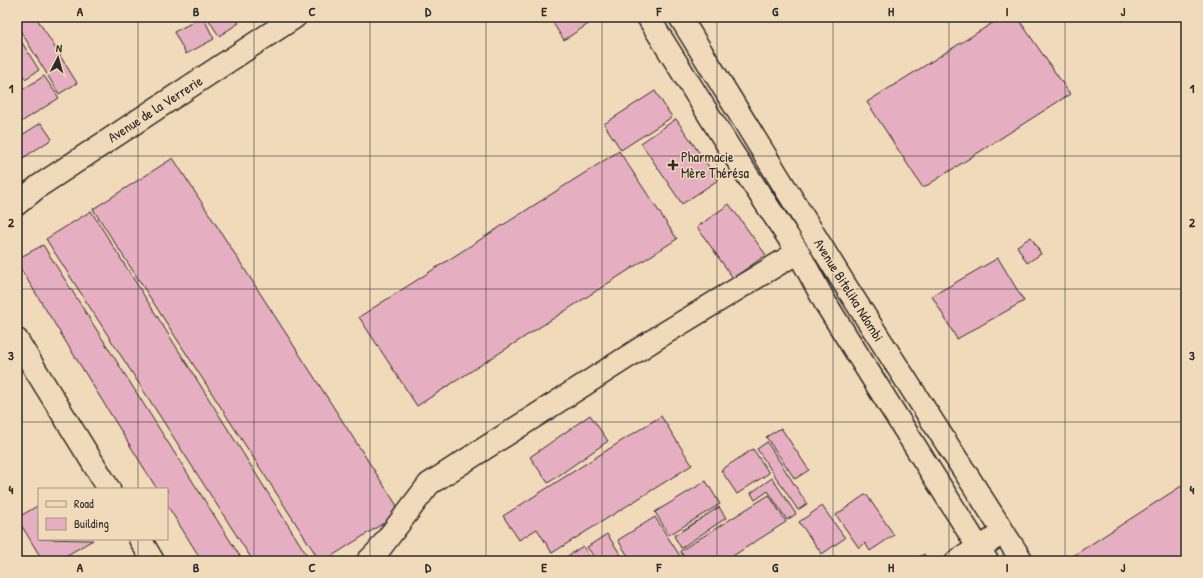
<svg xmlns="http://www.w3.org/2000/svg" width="1203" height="578" viewBox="0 0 1203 578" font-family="'Patrick Hand',sans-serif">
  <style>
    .building { fill: #e6aec1; stroke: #2b2b2b }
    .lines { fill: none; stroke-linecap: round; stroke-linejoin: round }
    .minor-casing { stroke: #2b2b2b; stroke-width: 25 }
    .highway-casing { stroke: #2b2b2b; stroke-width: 25 }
    .minor { stroke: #f1dab9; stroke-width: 22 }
    .highway { stroke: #f1dab9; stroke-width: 22 }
    .grid { fill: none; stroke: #2b2b2b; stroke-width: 1; stroke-opacity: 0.55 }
    .poi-dot { fill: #2b2b2b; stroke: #f1dab9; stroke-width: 1.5 }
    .labels { text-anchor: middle; stroke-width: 3; stroke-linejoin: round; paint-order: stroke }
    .street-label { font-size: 14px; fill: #2b2b2b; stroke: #f1dab9 }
    .poi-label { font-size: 14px; fill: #2b2b2b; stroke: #f1dab9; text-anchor: start }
    .neatline { fill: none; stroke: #2b2b2b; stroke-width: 1.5 }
    .grid-label { font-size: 13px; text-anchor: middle; font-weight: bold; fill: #2b2b2b }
  </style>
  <rect width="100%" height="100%" fill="#f1dab9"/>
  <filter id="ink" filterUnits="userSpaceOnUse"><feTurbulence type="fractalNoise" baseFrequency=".025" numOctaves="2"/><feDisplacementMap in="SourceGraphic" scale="8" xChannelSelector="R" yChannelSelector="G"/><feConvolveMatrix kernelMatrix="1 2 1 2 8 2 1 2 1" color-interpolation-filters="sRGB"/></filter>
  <g filter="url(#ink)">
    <path class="building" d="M 25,17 L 36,17 L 77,83 L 59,94 L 17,25 L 17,22 Z
      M 203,17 L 214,39 L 186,54 L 174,32 Z
      M 207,17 L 235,17 L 239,23 L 219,36 Z
      M 549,17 L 599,17 L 564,40 Z
      M 1002,17 L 1017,17 L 1070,94 L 923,188 L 867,102 Z
      M 21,41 L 39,70 L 25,79 L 17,65 L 17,43 Z
      M 44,76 L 59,98 L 18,124 L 17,82 L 22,90 Z
      M 655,91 L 672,117 L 621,150 L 604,124 Z
      M 676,119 L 718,180 L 682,204 L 641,143 Z
      M 41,123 L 52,139 L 17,162 L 17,138 Z
      M 619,151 L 677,239 L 417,406 L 359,317 Z
      M 173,158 L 401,512 L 324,561 L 320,561 L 93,209 Z
      M 729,204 L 766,255 L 733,278 L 697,227 Z
      M 91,211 L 310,560 L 309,561 L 253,561 L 46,239 Z
      M 1031,237 L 1041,254 L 1027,263 L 1017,246 Z
      M 43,245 L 243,561 L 202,561 L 167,505 L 167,489 L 157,489 L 17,263 L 17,259 Z
      M 998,258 L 1024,301 L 957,339 L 932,296 Z
      M 590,415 L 608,441 L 548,483 L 530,457 Z
      M 661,416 L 692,465 L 552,553 L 537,529 L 519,540 L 503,516 Z
      M 781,428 L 809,470 L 795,479 L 766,437 Z
      M 767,442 L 807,504 L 798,510 L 757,449 Z
      M 753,449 L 769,473 L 737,494 L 721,470 Z
      M 772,478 L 796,514 L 787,520 L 768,491 L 755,500 L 751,493 Z
      M 706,481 L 720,504 L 669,535 L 655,512 Z
      M 1186,483 L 1186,561 L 1069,561 L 1068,559 Z
      M 866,494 L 894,535 L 870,551 L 865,543 L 859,548 L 836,515 Z
      M 769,495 L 786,522 L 725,561 L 687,561 L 680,551 Z
      M 39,505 L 39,539 L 93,540 L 57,561 L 43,561 L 17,518 Z
      M 822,506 L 845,538 L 822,554 L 799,522 Z
      M 719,507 L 726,518 L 681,548 L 674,536 Z
      M 655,517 L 680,556 L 672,561 L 631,561 L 618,540 Z
      M 607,534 L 625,561 L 597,561 L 587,547 Z
      M 583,546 L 592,561 L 560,561 Z
      M 924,554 L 928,561 L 913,561 Z"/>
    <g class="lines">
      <defs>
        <path id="minor" d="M 17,204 L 39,186 L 295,17
          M 17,340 L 109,489
          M 140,539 L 153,561
          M 368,561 L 378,551 L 429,484 L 660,336 L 798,252
          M 957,561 L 1003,533"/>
        <path id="highway" d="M 648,17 L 732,152 L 798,252 L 826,304 L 987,561
          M 680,17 L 847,288 L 1022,561"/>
      </defs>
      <use href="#minor" class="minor-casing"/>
      <use href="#highway" class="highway-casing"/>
      <use href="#minor" class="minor"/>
      <use href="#highway" class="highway"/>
    </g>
  </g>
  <path class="grid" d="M 138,17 L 138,489M 254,17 L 254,561M 370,17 L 370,561M 486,17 L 486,561M 602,17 L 602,561M 717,17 L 717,561M 833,17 L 833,561M 949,17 L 949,561M 1065,17 L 1065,561M 17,156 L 1186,156M 17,289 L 1186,289M 17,422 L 1186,422M 138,539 L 138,561"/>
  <path class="poi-dot" d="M671 159h4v4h4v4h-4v4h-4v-4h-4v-4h4z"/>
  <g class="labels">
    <g class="street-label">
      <text transform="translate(155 109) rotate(-33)" y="5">Avenue de la Verrerie</text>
      <text transform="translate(849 290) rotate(58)" y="5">Avenue Bitelika Ndombi</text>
    </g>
    <g class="poi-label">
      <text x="681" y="162">Pharmacie<tspan x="681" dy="16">Mère Thérésa</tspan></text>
    </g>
  </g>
  <rect width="1203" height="578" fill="none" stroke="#f1dab9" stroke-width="44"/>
  <rect x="38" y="488" width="130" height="52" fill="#f1dab9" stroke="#a29480"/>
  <rect x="46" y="501" width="20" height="6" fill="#f1dab9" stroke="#a29480"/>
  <text x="74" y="508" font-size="12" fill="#2b2b2b">Road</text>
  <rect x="46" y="518" width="20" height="12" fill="#e6aec1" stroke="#a29480"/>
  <text x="74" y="528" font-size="12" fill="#2b2b2b">Building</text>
  <g transform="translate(58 58) rotate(6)" stroke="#f1dab9" stroke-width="3" paint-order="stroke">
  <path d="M0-3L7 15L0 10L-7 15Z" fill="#2b2b2b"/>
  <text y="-6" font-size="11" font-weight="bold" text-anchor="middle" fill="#2b2b2b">N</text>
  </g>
  <rect x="22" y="22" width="1159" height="534" class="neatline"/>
  <g class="grid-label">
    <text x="80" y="16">A</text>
    <text x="196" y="16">B</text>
    <text x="312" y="16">C</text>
    <text x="428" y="16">D</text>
    <text x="544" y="16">E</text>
    <text x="659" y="16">F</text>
    <text x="775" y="16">G</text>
    <text x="891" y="16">H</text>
    <text x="1007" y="16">I</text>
    <text x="1123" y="16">J</text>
    <text x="11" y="93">1</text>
    <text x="1192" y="93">1</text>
    <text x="11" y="227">2</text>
    <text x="1192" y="227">2</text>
    <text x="11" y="360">3</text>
    <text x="1192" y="360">3</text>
    <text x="11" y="494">4</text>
    <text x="1192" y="494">4</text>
    <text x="80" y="572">A</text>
    <text x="196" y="572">B</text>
    <text x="312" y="572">C</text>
    <text x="428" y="572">D</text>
    <text x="544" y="572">E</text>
    <text x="659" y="572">F</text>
    <text x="775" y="572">G</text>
    <text x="891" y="572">H</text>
    <text x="1007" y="572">I</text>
    <text x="1123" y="572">J</text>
  </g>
</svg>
